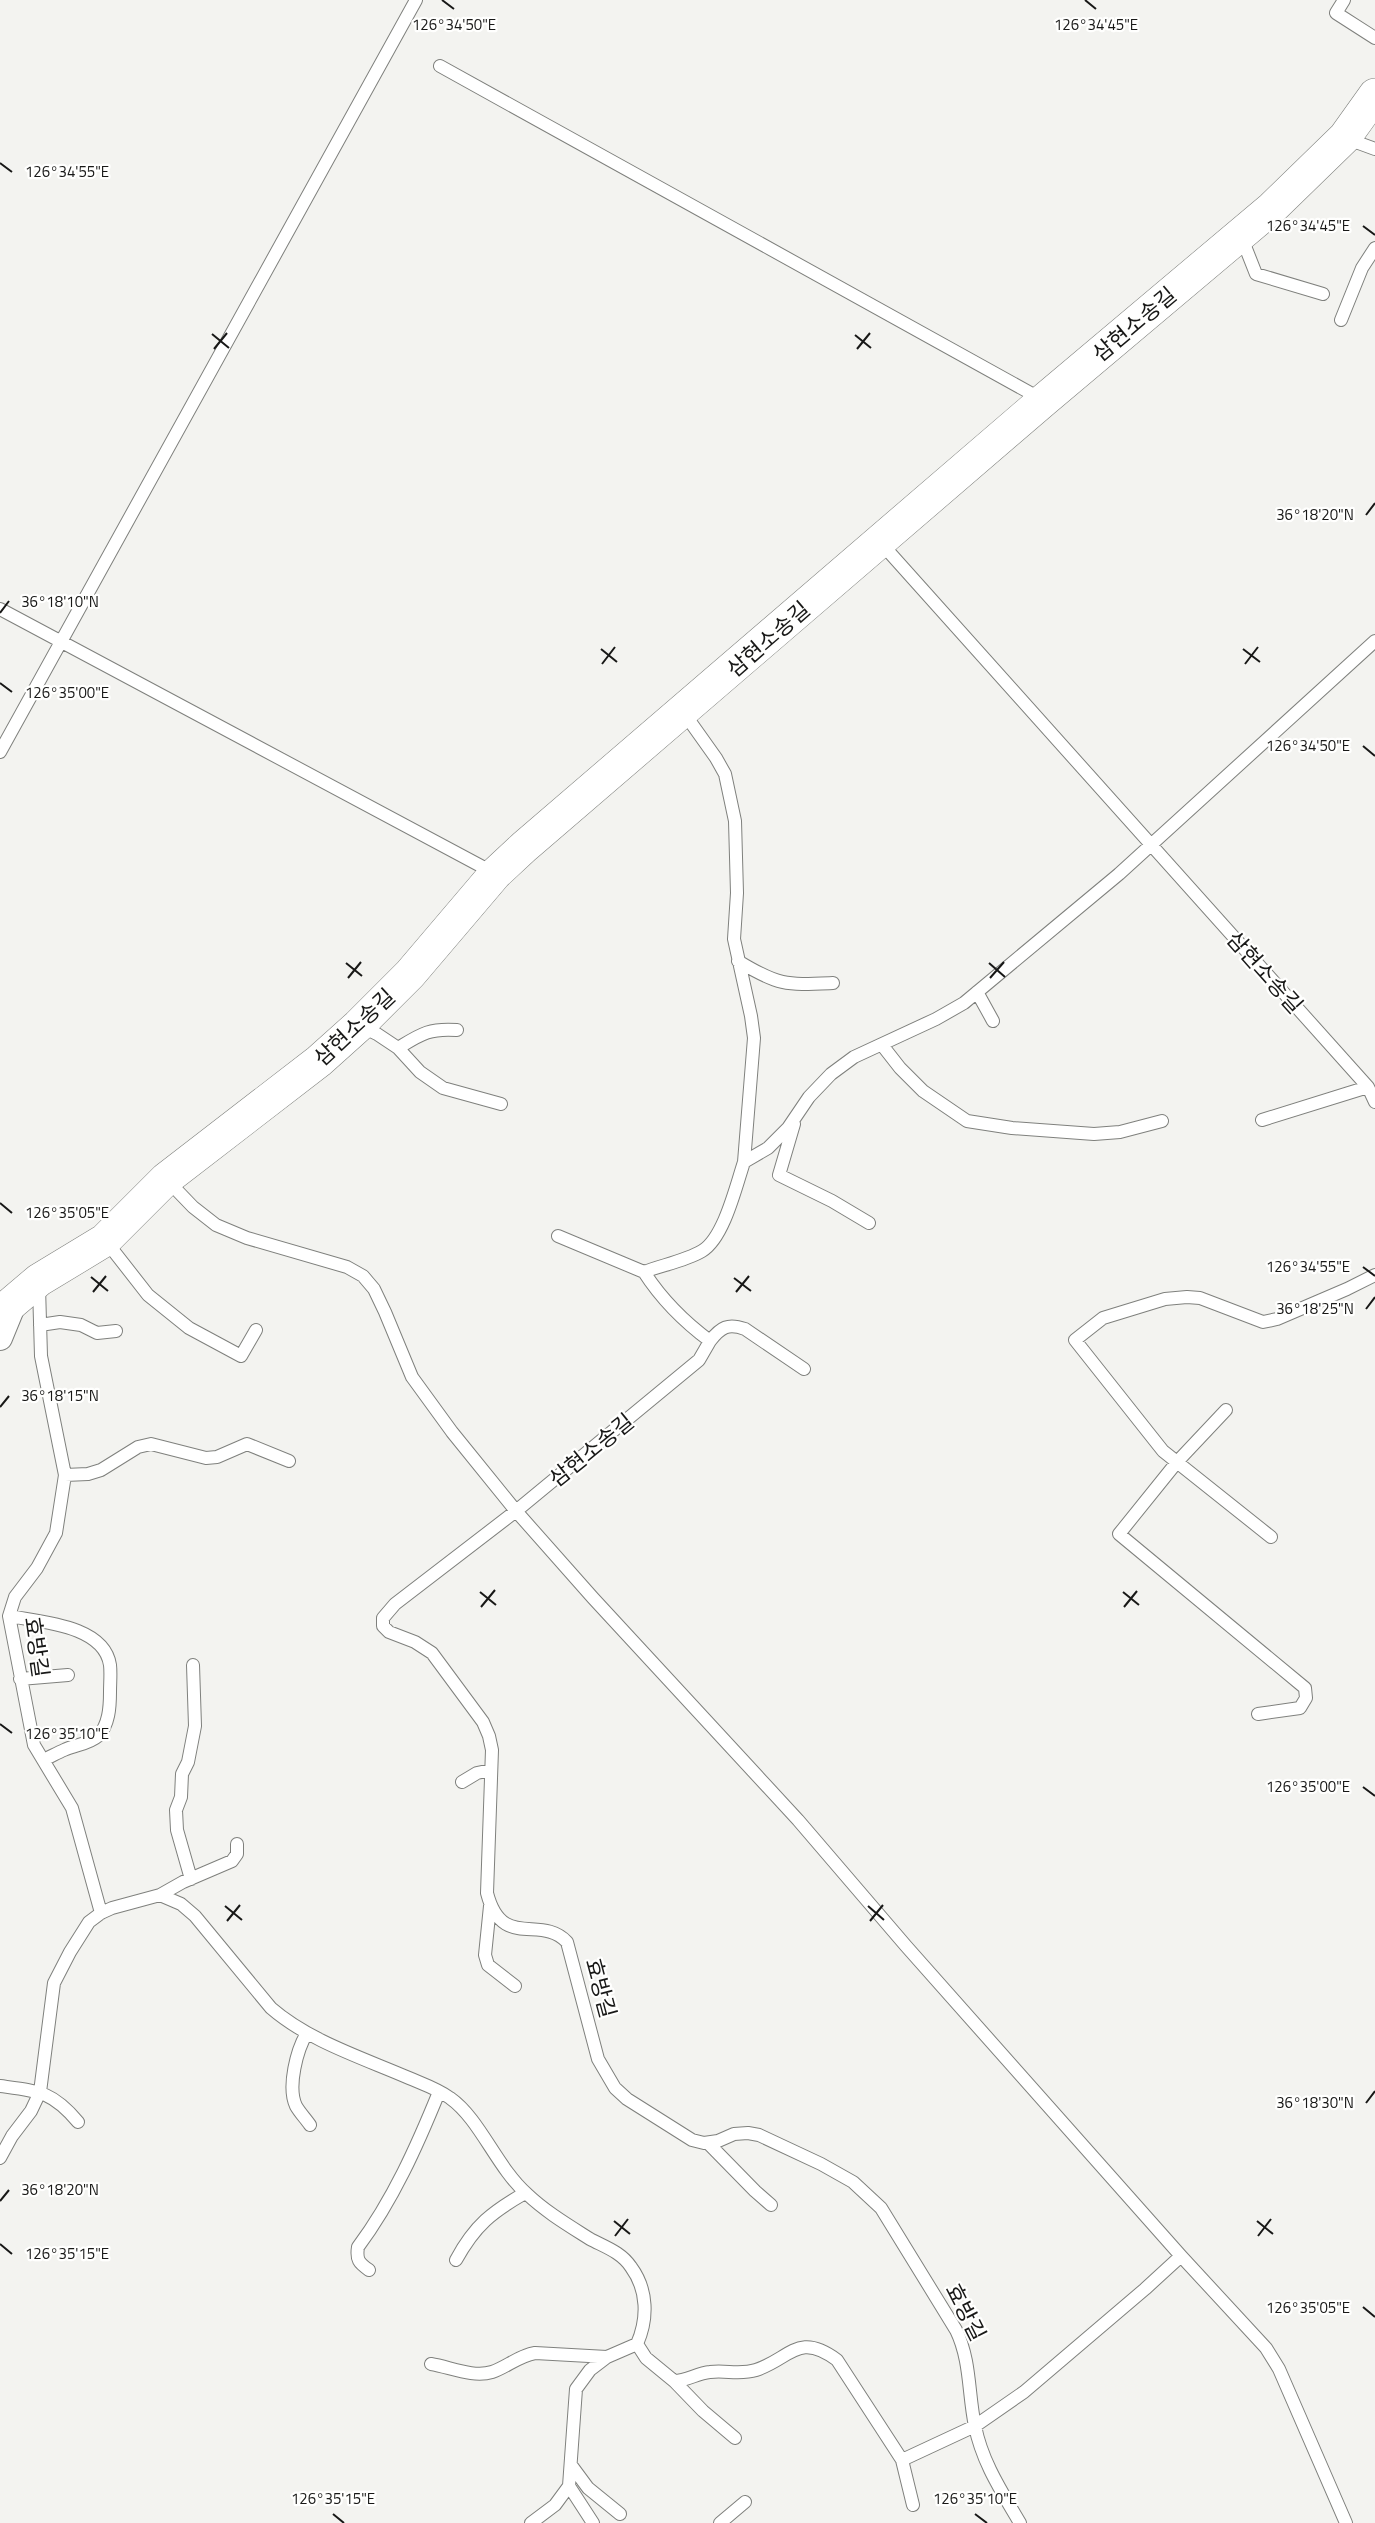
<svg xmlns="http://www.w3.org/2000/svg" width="1375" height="2523" viewBox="0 0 1375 2523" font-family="'Titillium Web','Noto Sans KR',sans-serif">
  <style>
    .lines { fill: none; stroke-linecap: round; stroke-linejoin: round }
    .lane-casing { stroke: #7f807d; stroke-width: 14 }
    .street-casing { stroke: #7f807d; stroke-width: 26 }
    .secondary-casing { stroke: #7f807d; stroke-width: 34 }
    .lane { stroke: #fff; stroke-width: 12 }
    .street { stroke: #fff; stroke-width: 24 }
    .secondary { stroke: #fff; stroke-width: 33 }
    .ticks { fill: none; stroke: #181817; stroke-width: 2 }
    .labels { text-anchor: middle; stroke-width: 4.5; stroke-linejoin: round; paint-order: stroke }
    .street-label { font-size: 22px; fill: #181817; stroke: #fffffe }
    .ticks-label { font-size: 15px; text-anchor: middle; fill: #181817; stroke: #fffffe; stroke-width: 4.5; stroke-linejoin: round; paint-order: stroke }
  </style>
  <rect width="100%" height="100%" fill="#f3f3f0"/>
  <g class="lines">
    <defs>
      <path id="lane" d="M 1344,0 L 1336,13 L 1375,38
        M 440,66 L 1043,400
        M 1345,138 L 1375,149
        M 1241,236 L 1256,274 L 1323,294
        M 1341,320 L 1362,268 L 1375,248
        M 881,543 L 1368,1087 L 1375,1102
        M 0,609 L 494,873
        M 684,713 L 716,758 L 725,774 L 735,821 L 737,893 L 734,939 L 751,1016 L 754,1038 L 744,1162
        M 0,752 L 416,0
        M 738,961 C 779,986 786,985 833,983
        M 977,992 L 993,1021
        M 360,1026 L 377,1034 L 398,1048 L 420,1072 L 443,1088 L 501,1104
        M 882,1045 L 900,1068 L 923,1091 L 967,1121 L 1012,1128 L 1094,1134 L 1120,1132 L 1162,1121
        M 398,1048 C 421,1034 429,1028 457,1030
        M 1262,1120 L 1368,1087
        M 794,1124 L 779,1175 L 832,1201 L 869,1223
        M 167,1180 L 193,1207 L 216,1225 L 247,1238 L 347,1267 L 363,1276 L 374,1289 L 385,1312 L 412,1377 L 452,1432 L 516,1511 L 593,1598 L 798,1820 L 906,1946 L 1181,2256 L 1266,2348 L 1279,2369 L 1346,2523
        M 558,1236 L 644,1272
        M 105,1240 L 148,1295 L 189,1328 L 241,1356 L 256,1330
        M 39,1287 L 41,1356 L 65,1475 L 56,1533 L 37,1568 L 15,1597 L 9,1616 L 34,1745 L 72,1808 L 101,1913
        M 40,1325 L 60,1322 L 81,1325 L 97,1333 L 116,1331
        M 710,1341 C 721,1327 728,1323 745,1329 L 804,1369
        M 1226,1410 L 1177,1462 L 1119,1534 L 1305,1688 L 1306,1698 L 1300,1708 L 1258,1714
        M 65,1475 L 88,1474 L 101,1470 L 138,1447 L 151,1444 L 206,1458 L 217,1457 L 247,1444 L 289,1461
        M 1271,1537 L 1163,1451 L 1075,1340 L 1103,1318 L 1165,1299 L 1187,1297 L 1200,1298 L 1263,1322 L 1277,1319 L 1347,1289 L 1375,1275
        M 9,1616 C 40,1622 104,1625 110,1665 C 111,1673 110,1683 110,1692 C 110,1707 109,1725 98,1736 C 89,1744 75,1745 64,1750 C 57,1753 50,1757 43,1760
        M 20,1679 L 68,1675
        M 462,1782 L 477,1773 L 491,1770
        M 191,1879 L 177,1830 L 176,1810 L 181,1797 L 182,1774 L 188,1762 L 195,1726 L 193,1665
        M 160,1895 L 183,1882 L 232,1861 L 237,1854 L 237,1844
        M 490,1906 L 485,1955 L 488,1965 L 515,1986
        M 307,2033 C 297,2049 287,2087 296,2106 C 300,2113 306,2119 310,2125
        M 0,2086 C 38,2091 52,2091 78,2122
        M 708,2143 L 755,2191 L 771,2205
        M 0,2158 L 12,2136 L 31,2111 L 40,2092 L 54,1983 L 70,1952 L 89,1922 L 101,1913 L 112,1908 L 160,1895 L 181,1904 L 195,1916 L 271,2008 C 309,2041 363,2058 409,2078 C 423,2084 438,2089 450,2098 C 480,2119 497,2168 527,2194 C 546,2212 568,2225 590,2239 C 605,2247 621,2252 631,2267 C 648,2290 648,2319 637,2344 L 607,2357 L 590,2370 L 576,2389 L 569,2486 L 593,2523
        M 456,2260 C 475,2225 492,2212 525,2193
        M 369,2270 C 359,2263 356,2260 358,2247 C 393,2200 417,2146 439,2092
        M 637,2344 L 646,2358 L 674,2381 C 687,2381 697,2373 710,2372 C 726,2370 740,2375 756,2370 C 790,2359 798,2331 837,2360 L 902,2460 L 975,2426 L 1024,2392 L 1145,2289 L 1181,2256
        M 431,2364 C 450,2367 473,2378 492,2372 C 507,2367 518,2356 535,2353 L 607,2357
        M 674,2381 L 703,2411 L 735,2438
        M 902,2460 L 913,2505
        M 571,2465 L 588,2488 L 620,2514
        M 531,2523 L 555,2505 L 569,2486
        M 720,2523 L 745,2502
        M 1020,2523 C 1002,2492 982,2462 975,2426 C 968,2393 971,2361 956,2330 L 881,2208 L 853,2182 L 821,2164 L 759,2135 L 748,2133 L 734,2134 L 718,2141 L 704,2143 L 692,2140 L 627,2099 L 615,2088 L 598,2059 L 567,1942 C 541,1914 502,1951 487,1893 L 492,1750 L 489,1736 L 483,1722 L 432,1653 L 415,1642 L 389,1632 L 383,1626 L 383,1618 L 395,1604 L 516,1511 L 699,1360 L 710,1341 C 683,1321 662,1300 644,1272 C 662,1265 685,1261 702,1251 C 724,1238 736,1186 744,1162 L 768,1148 L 788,1128 L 809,1097 L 831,1074 L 854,1057 L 936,1019 L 964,1003 L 1119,874 L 1375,641"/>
      <path id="street" d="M 0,1338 L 16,1299"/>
      <path id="secondary" d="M 0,1313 L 39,1280 L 105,1240 L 166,1179 L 319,1061 L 358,1026 L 410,974 L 495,874 L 524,847 L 1044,400 L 1272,208 L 1345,137 L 1375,95"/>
    </defs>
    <use href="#lane" class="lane-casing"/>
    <use href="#street" class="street-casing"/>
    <use href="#secondary" class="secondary-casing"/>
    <use href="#lane" class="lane"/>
    <use href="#street" class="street"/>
    <use href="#secondary" class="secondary"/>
  </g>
  <path class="ticks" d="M 442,0 L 454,9M 1085,0 L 1096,9M 0,163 L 12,172M 1363,226 L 1375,235M 212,334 L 229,348M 855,335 L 871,348M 214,349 L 227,333M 857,349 L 870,333M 1366,515 L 1375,503M 0,613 L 9,601M 601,649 L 617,662M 1243,649 L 1260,662M 602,664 L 615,647M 1245,664 L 1258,647M 0,683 L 12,692M 1363,746 L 1375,756M 346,963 L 362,976M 989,963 L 1005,977M 348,978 L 361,962M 990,978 L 1004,962M 0,1203 L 12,1213M 1363,1267 L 1375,1276M 91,1277 L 108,1291M 734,1278 L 751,1291M 93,1292 L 106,1276M 736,1292 L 749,1276M 1366,1309 L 1375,1297M 0,1407 L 9,1396M 480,1592 L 496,1605M 1123,1592 L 1139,1605M 481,1607 L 495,1590M 1124,1607 L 1137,1591M 0,1724 L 12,1733M 1363,1787 L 1375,1796M 225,1906 L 242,1920M 868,1906 L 884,1920M 227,1921 L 240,1905M 870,1921 L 883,1905M 1366,2103 L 1375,2091M 0,2201 L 9,2190M 614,2221 L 630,2234M 1257,2221 L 1273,2234M 615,2236 L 628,2219M 1258,2236 L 1271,2219M 0,2244 L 12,2254M 1363,2307 L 1375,2317M 333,2514 L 344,2523M 975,2514 L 987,2523"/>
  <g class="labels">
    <g class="street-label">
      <text transform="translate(1134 324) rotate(-40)" y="8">삼현소송길</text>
      <text transform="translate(768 639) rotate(-41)" y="8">삼현소송길</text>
      <text transform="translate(1265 972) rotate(48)" y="8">삼현소송길</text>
      <text transform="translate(354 1027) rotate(-43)" y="8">삼현소송길</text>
      <text transform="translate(591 1450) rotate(-39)" y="8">삼현소송길</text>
      <text transform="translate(37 1647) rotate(82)" y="8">효방길</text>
      <text transform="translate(601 1988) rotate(75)" y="8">효방길</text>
      <text transform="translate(966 2312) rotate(63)" y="8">효방길</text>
    </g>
  </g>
  <g class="ticks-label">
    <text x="454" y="30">126°34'50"E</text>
    <text x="1096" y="30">126°34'45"E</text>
    <text x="67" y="177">126°34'55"E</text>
    <text x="1308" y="231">126°34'45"E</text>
    <text x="1315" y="520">36°18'20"N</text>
    <text x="60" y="607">36°18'10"N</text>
    <text x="67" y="698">126°35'00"E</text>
    <text x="1308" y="751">126°34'50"E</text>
    <text x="67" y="1218">126°35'05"E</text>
    <text x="1308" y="1272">126°34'55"E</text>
    <text x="1315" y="1314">36°18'25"N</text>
    <text x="60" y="1401">36°18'15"N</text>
    <text x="67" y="1739">126°35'10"E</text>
    <text x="1308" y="1792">126°35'00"E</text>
    <text x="1315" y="2108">36°18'30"N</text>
    <text x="60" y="2195">36°18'20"N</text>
    <text x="67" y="2259">126°35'15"E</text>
    <text x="1308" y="2313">126°35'05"E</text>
    <text x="333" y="2504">126°35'15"E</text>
    <text x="975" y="2504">126°35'10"E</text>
  </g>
</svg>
